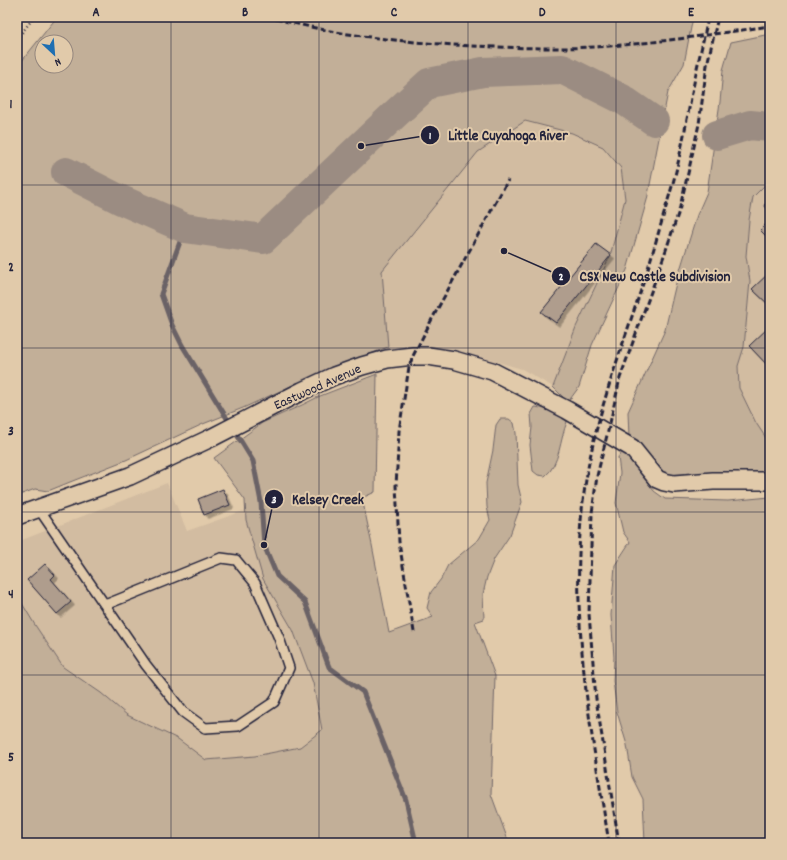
<svg xmlns="http://www.w3.org/2000/svg" width="787" height="860" viewBox="0 0 787 860" font-family="Dekko,sans-serif">
  <style>
    .built { fill: #d2bca1 }
    .green { fill: #c2af98; stroke: #72686a; fill-rule: evenodd }
    .lines { fill: none; stroke-linecap: round; stroke-linejoin: round }
    .stream { stroke: #6b6266; stroke-width: 5 }
    .river { stroke: #9b8c82; stroke-width: 30 }
    .building { fill: #af9d8d; stroke: #22223b; filter: url(#shadow) }
    .lane-casing { stroke: #22223b; stroke-width: 12 }
    .street-casing { stroke: #22223b; stroke-width: 20 }
    .path { stroke: #22223b; stroke-width: 2.5; stroke-dasharray: 1 3; stroke-linecap: butt }
    .lane { stroke: #e1caaa; stroke-width: 9 }
    .street { stroke: #e1caaa; stroke-width: 17 }
    .rail { stroke: #22223b; stroke-width: 3; stroke-dasharray: 6 3; stroke-linecap: butt }
    .grid { fill: none; stroke: #22223b; stroke-width: 1; stroke-opacity: 0.55 }
    .labels { text-anchor: middle; stroke-width: 4; stroke-linejoin: round; paint-order: stroke }
    .street-label { font-size: 14px; fill: #22223b; stroke: #e1caaa }
    .leader { fill: none; stroke: #22223b; stroke-width: 1.5 }
    .callout-dot { fill: #22223b; stroke: #e1caaa; stroke-width: 1.5 }
    .mark-label { font-size: 12px; text-anchor: middle; font-weight: bold; fill: #fff }
    .callout-label { font-size: 15px; text-anchor: middle; font-weight: bold; fill: #22223b; stroke: #e1caaa; stroke-width: 4; stroke-linejoin: round; paint-order: stroke }
    .neatline { fill: none; stroke: #22223b; stroke-width: 1.5 }
    .grid-label { font-size: 13px; text-anchor: middle; font-weight: bold; fill: #22223b }
  </style>
  <defs>
    <filter id="shadow"><feDropShadow dx="3.5" dy="3.5" stdDeviation="0" flood-color="#0004"/></filter>
  </defs>
  <rect width="100%" height="100%" fill="#e1caaa"/>
  <filter id="ink" filterUnits="userSpaceOnUse"><feTurbulence type="fractalNoise" baseFrequency=".025" numOctaves="2"/><feDisplacementMap in="SourceGraphic" scale="8" xChannelSelector="R" yChannelSelector="G"/><feConvolveMatrix kernelMatrix="1 2 1 2 8 2 1 2 1" color-interpolation-filters="sRGB"/></filter>
  <g filter="url(#ink)">
    <path class="built" d="M 525,121 L 572,133 L 603,147 L 621,168 L 625,199 L 610,256 L 576,327 L 553,387 L 522,369 L 481,357 L 443,348 L 388,347 L 381,271 L 478,152 Z
      M 770,180 L 770,440 L 766,438 L 756,423 L 739,388 L 738,366 L 744,347 L 750,281 L 746,256 L 749,220 L 753,197 Z
      M 167,483 L 187,531 L 246,510 L 246,520 L 281,607 L 293,630 L 313,683 L 322,729 L 300,747 L 255,756 L 206,760 L 178,739 L 127,715 L 63,667 L 35,625 L 17,595 L 17,542 Z"/>
    <path class="green" d="M 57,17 L 693,17 L 684,64 L 668,92 L 647,200 L 627,270 L 592,345 L 579,387 L 568,402 L 553,387 L 576,327 L 610,256 L 625,199 L 621,168 L 603,147 L 572,133 L 525,121 L 478,152 L 382,271 L 388,347 L 313,376 L 243,408 L 203,424 L 126,460 L 70,482 L 48,491 L 35,489 L 17,496 L 17,67 ZM 42,42 L 66,42 L 66,66 L 42,66 Z
      M 734,17 L 770,17 L 770,20 L 739,20 L 734,19 Z
      M 770,34 L 770,180 L 753,197 L 749,220 L 746,256 L 750,281 L 744,347 L 738,366 L 739,388 L 756,423 L 766,438 L 770,440 L 770,472 L 716,479 L 667,475 L 629,437 L 628,412 L 665,330 L 676,283 L 697,215 L 707,192 L 720,102 L 723,70 L 731,42 Z
      M 377,374 L 375,492 L 362,498 L 372,545 L 389,633 L 433,617 L 427,608 L 431,592 L 441,579 L 448,565 L 479,539 L 490,520 L 487,507 L 486,483 L 493,450 L 496,425 L 500,419 L 509,419 L 514,423 L 516,433 L 518,485 L 522,502 L 510,535 L 494,559 L 487,577 L 483,594 L 484,619 L 475,622 L 495,676 L 491,794 L 509,843 L 17,843 L 17,595 L 35,625 L 63,667 L 101,693 L 127,715 L 178,739 L 206,760 L 255,756 L 300,747 L 322,730 L 313,683 L 293,630 L 263,579 L 246,520 L 245,500 L 214,458 L 262,423 L 302,405 L 320,396 Z
      M 535,407 C 538,407 562,413 564,416 C 566,417 566,420 567,422 C 560,438 560,465 545,476 L 538,475 L 533,471 L 530,445 L 532,427 L 531,414 Z
      M 624,450 L 633,464 L 654,491 L 665,499 L 728,501 L 770,497 L 770,629 L 767,632 L 770,649 L 770,843 L 645,843 L 643,799 L 632,777 L 627,745 L 617,712 L 613,681 L 614,657 L 611,615 L 615,565 L 630,542 L 623,532 L 616,503 L 620,473 L 618,457 Z"/>
    <g class="lines">
      <path class="stream" d="M 185,228 L 161,294 L 172,325 L 182,345 L 253,461 L 261,502 L 264,545 L 277,576 L 305,602 L 329,667 L 363,692 L 406,800 L 416,843"/>
      <path class="river" d="M 717,135 L 750,125 L 770,127
        M 66,172 L 119,199 L 185,228 L 263,239 L 393,116 L 429,83 L 483,72 L 562,69 L 622,99 L 654,121"/>
    </g>
    <path class="building" d="M 770,200 L 770,212 L 764,205 Z
      M 770,220 L 770,240 L 760,230 Z
      M 596,244 L 611,255 L 556,323 L 541,312 Z
      M 770,272 L 770,306 L 752,289 Z
      M 770,326 L 770,368 L 749,346 Z
      M 223,489 L 230,505 L 204,515 L 198,499 Z
      M 45,564 L 55,575 L 51,579 L 71,602 L 57,614 L 27,580 Z"/>
    <g class="lines">
      <defs>
        <path id="lane" d="M 39,509 L 146,665 L 183,712 L 205,728 L 238,726 L 274,702 L 289,668 L 279,638 L 255,583 L 236,560 L 221,558 L 105,605"/>
        <path id="street" d="M 17,516 L 130,476 L 211,438 L 302,391 L 334,376 L 362,366 L 387,359 L 413,356 L 428,356 L 454,360 L 492,371 L 567,410 L 632,448 L 657,479 L 664,482 L 674,484 L 713,481 L 770,481"/>
      </defs>
      <use href="#lane" class="lane-casing"/>
      <use href="#street" class="street-casing"/>
      <path class="path" d="M 17,39 L 34,17"/>
      <use href="#lane" class="lane"/>
      <use href="#street" class="street"/>
      <path class="rail" d="M 267,17 C 294,23 321,30 348,34 C 416,44 486,48 556,48 C 628,48 699,36 770,26
        M 414,632 L 399,542 L 396,486 L 399,431 L 409,367 L 413,356 L 432,319 L 508,180
        M 609,843 C 589,719 565,594 588,468 C 601,398 628,332 649,265 C 657,238 665,210 673,183 C 682,150 687,117 694,83 C 698,61 704,39 708,17
        M 619,843 L 596,699 L 589,614 L 592,513 L 597,476 L 610,423 L 620,378 L 666,250 L 679,211 L 689,169 L 699,124 L 707,65 L 718,17"/>
    </g>
  </g>
  <path class="grid" d="M 171,17 L 171,843M 319,17 L 319,843M 468,17 L 468,843M 616,17 L 616,843M 17,185 L 770,185M 17,348 L 770,348M 17,512 L 770,512M 17,675 L 770,675"/>
  <g class="labels">
    <g class="street-label">
      <text transform="translate(317 386) rotate(-24)" y="5">Eastwood Avenue</text>
    </g>
  </g>
  <path class="leader" d="M361 146L430 135M504 251L561 276M264 545L274 499"/>
  <g class="callout-dot">
    <circle cx="361" cy="146" r="4"/>
    <circle cx="504" cy="251" r="4"/>
    <circle cx="264" cy="545" r="4"/>
    <circle cx="430" cy="135" r="10"/>
    <circle cx="561" cy="276" r="10"/>
    <circle cx="274" cy="499" r="10"/>
  </g>
  <g class="mark-label">
    <text x="430" y="139">1</text>
    <text x="561" y="280">2</text>
    <text x="274" y="503">3</text>
  </g>
  <g class="callout-label">
    <text x="508" y="140">Little Cuyahoga River</text>
    <text x="655" y="281">CSX New Castle Subdivision</text>
    <text x="328" y="504">Kelsey Creek</text>
  </g>
  <rect width="787" height="860" fill="none" stroke="#e1caaa" stroke-width="44"/>
  <g transform="translate(54 54) rotate(154)"><circle r="19" fill="#e1caaa" stroke="#95877e"/>
  <path d="M0-3L7 15L0 10L-7 15Z" fill="#1f6fb2"/>
  <text y="-6" font-size="11" font-weight="bold" text-anchor="middle" fill="#22223b">N</text>
  </g>
  <rect x="22" y="22" width="743" height="816" class="neatline"/>
  <g class="grid-label">
    <text x="96" y="16">A</text>
    <text x="245" y="16">B</text>
    <text x="394" y="16">C</text>
    <text x="542" y="16">D</text>
    <text x="691" y="16">E</text>
    <text x="11" y="108">1</text>
    <text x="11" y="271">2</text>
    <text x="11" y="435">3</text>
    <text x="11" y="598">4</text>
    <text x="11" y="761">5</text>
  </g>
</svg>
